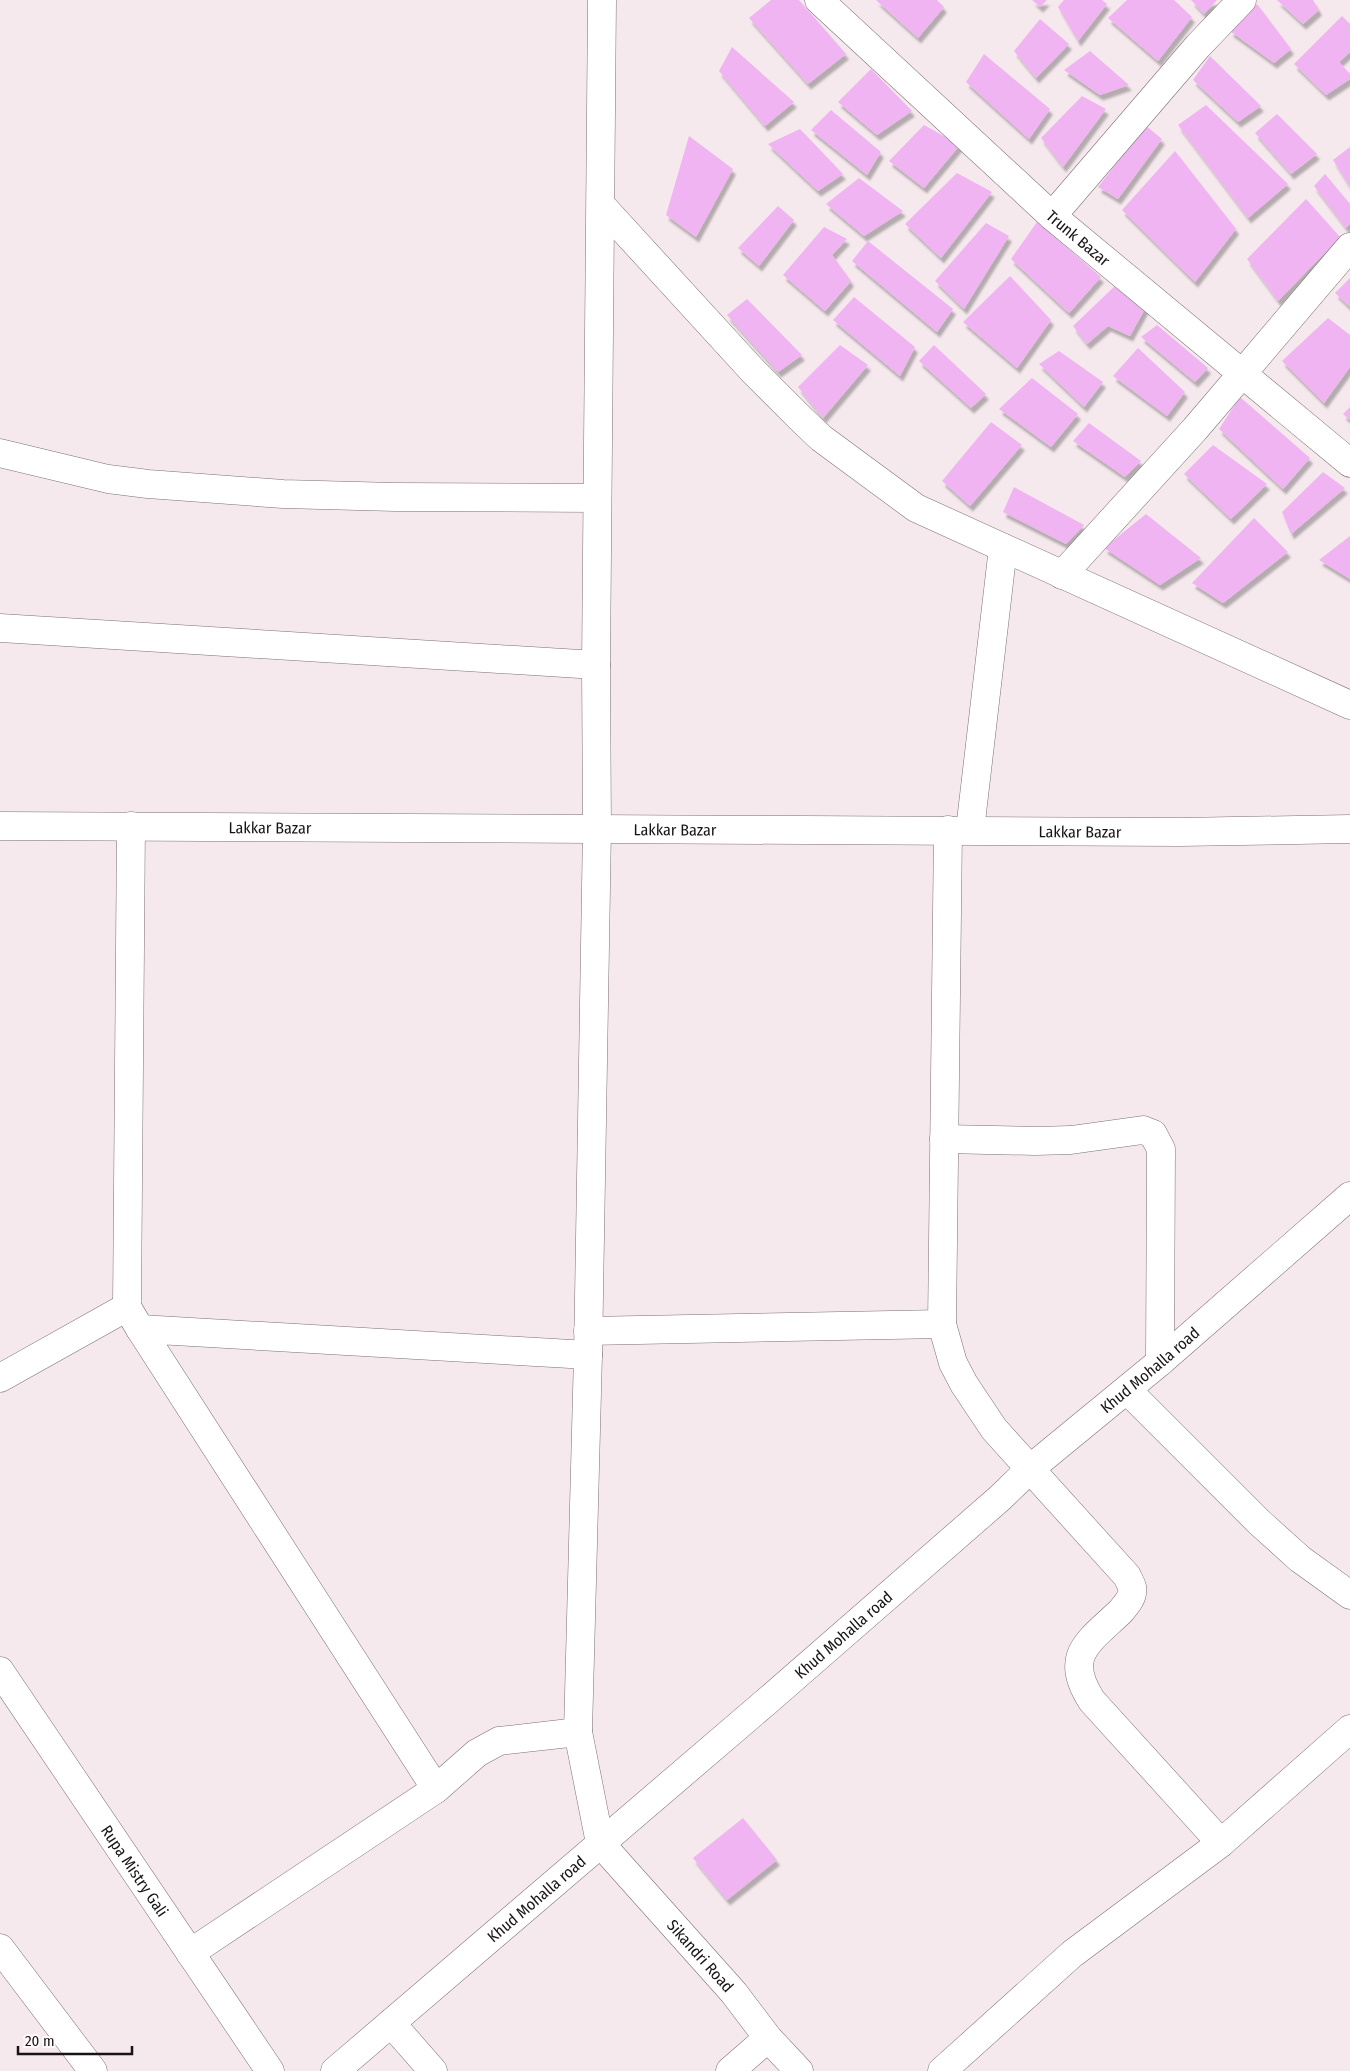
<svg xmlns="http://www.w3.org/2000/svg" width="1350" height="2071" viewBox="0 0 1350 2071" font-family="'Fira Sans Condensed',sans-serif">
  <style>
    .building { fill: #efb4f1; filter: url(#shadow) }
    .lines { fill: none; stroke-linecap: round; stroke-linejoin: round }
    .street-casing { stroke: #7c7075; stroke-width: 29 }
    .secondary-casing { stroke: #7c7075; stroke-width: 29 }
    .street { stroke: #fff; stroke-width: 28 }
    .secondary { stroke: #fff; stroke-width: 28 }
    .labels { text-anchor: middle; stroke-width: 4.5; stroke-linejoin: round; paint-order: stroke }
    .street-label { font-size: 16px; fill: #181315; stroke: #fef8fb }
  </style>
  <defs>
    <filter id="shadow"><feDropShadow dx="3" dy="5.5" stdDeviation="1" flood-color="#0004"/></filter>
  </defs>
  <rect width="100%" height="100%" fill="#f6e9ee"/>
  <path class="building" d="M 771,0 L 799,0 L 846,54 L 808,84 L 749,18 Z
    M 876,0 L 937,0 L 944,7 L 918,38 Z
    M 1032,0 L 1047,0 L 1040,7 Z
    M 1064,0 L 1102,0 L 1107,4 L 1078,41 L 1058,7 Z
    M 1127,0 L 1174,0 L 1192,17 L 1158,61 L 1108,18 Z
    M 1191,0 L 1217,0 L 1204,14 Z
    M 1277,0 L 1313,0 L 1319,10 L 1303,24 Z
    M 1257,4 L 1291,49 L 1274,63 L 1230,31 Z
    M 1342,16 L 1350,24 L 1350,52 L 1339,62 L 1350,74 L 1350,79 L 1326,95 L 1294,64 Z
    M 1040,19 L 1069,44 L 1036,78 L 1014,51 Z
    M 732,47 L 794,102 L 765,126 L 719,71 Z
    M 1090,51 L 1129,85 L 1100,95 L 1064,70 Z
    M 984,54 L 1050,109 L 1029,139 L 966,82 Z
    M 1210,56 L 1261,106 L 1238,122 L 1193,80 Z
    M 871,69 L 912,111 L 877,135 L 838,102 Z
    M 1082,96 L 1106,109 L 1063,167 L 1041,138 Z
    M 1206,105 L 1288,184 L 1248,218 L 1178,125 Z
    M 831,110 L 881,152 L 867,175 L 811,130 Z
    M 1277,114 L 1317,154 L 1291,174 L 1255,133 Z
    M 924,125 L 960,145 L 924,188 L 889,161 Z
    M 1146,126 L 1162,139 L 1118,199 L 1098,187 Z
    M 800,129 L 843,174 L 818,191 L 768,144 Z
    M 689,136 L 733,169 L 696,237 L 666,215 Z
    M 1350,147 L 1350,187 L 1333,160 Z
    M 1175,151 L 1236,229 L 1195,282 L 1122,210 Z
    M 957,173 L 992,192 L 941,258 L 905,224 Z
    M 1325,174 L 1350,204 L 1350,224 L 1346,228 L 1314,186 Z
    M 859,178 L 903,211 L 864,236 L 826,204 Z
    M 1306,199 L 1340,237 L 1278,301 L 1247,259 Z
    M 778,206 L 794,220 L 759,266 L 738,248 Z
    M 1037,222 L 1101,277 L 1069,313 L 1011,259 Z
    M 986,223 L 1009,236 L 964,309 L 935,281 Z
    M 824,227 L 847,239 L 832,255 L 851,281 L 825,311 L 783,275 Z
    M 868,241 L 953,309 L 937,332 L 852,261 Z
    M 1010,276 L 1051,320 L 1017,368 L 963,322 Z
    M 1350,278 L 1350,307 L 1335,293 Z
    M 1116,285 L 1146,307 L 1130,336 L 1108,326 L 1087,344 L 1073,326 Z
    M 854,297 L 915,347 L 900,376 L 833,320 Z
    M 747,299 L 802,355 L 778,372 L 727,315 Z
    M 1328,318 L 1350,335 L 1350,367 L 1324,403 L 1282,361 Z
    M 1157,325 L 1208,368 L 1195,382 L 1141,337 Z
    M 840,345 L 868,365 L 823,418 L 798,387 Z
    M 934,345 L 986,394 L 971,408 L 919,361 Z
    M 1138,348 L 1185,392 L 1167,416 L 1113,376 Z
    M 1059,351 L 1103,382 L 1084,407 L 1039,364 Z
    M 1032,378 L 1078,414 L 1051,447 L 999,409 Z
    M 1240,397 L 1310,458 L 1283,489 L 1219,429 Z
    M 1350,407 L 1350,420 L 1343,414 Z
    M 991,422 L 1022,445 L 970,506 L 942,481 Z
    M 1089,423 L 1141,461 L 1125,477 L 1073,441 Z
    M 1213,445 L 1267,484 L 1231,519 L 1184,474 Z
    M 1323,472 L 1345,488 L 1291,534 L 1282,512 Z
    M 1014,487 L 1084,525 L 1066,544 L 1003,512 Z
    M 1146,514 L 1201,558 L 1160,585 L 1104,548 Z
    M 1254,518 L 1288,552 L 1223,603 L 1192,583 Z
    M 1350,536 L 1350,579 L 1319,560 Z
    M 743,1818 L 777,1860 L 727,1900 L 693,1858 Z"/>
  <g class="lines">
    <defs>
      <g id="street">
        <path d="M 601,205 L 753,371 L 800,418 L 821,438 L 916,508 L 1350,705"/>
        <path d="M 1052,216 L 1198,46 L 1242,0"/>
        <path d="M 0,453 L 108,479 L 148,484 L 283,494 L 395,497 L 597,498"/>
        <path d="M 1062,575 L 1195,429 L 1350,247"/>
        <path d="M 0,628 L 596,665"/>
        <path d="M 131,826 L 127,1307 L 140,1329"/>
        <path d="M 948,830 L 942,1324 L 953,1363 L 964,1384 L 994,1429 L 1127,1576 C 1128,1579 1131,1583 1132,1587 C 1134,1596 1127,1604 1121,1611 C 1089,1642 1062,1655 1092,1701 L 1221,1843"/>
        <path d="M 970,830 L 1003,548"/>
        <path d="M 944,1139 L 1035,1141 L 1071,1140 L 1143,1130 L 1153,1134 L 1161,1149 L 1160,1362"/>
        <path d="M 588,1331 L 942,1324"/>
        <path d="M 0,1378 L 127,1307"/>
        <path d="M 1127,1390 L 1259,1522 L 1300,1559 L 1350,1595"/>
        <path id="s1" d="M 0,1671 L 270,2071"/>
        <path d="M 578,1732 L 499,1741 L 477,1753 L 436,1789 L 140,1329 L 588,1355"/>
        <path d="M 600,1843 L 578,1732 L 588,1355 L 597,829 L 596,665 L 602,0"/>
        <path d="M 0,1948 L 93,2071"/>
        <path d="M 190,1953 L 436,1789"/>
        <path d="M 391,2023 L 433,2071"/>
        <path d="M 730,2071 L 768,2038"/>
        <path d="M 942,2071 L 1072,1954 L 1221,1843 L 1350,1729"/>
      </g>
      <g id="secondary">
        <path id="s2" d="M 819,0 L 1052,216 L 1350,463"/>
        <path id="s3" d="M 0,826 L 1180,832 L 1350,829"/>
        <path id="s4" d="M 600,1843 L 734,1993 L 768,2038 L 799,2071"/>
        <path id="s5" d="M 335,2071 L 766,1702 L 1000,1498 L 1031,1468 L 1160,1362 L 1350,1196"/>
      </g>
    </defs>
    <use href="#street" class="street-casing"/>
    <use href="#secondary" class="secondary-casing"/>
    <use href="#street" class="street"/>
    <use href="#secondary" class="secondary"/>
  </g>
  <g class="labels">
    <g class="street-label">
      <text dy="6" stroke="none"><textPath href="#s2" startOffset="352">Trunk Bazar</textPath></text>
      <text dy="6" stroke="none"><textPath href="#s3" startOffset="270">Lakkar Bazar</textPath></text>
      <text dy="6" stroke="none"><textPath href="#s3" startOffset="675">Lakkar Bazar</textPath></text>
      <text dy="6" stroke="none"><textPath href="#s3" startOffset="1080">Lakkar Bazar</textPath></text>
      <text dy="6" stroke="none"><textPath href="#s5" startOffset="1075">Khud Mohalla road</textPath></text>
      <text dy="6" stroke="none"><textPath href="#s5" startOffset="670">Khud Mohalla road</textPath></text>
      <text dy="6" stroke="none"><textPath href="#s1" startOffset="241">Rupa Mistry Gali</textPath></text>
      <text dy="6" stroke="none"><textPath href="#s5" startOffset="265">Khud Mohalla road</textPath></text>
      <text dy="6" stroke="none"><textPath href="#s4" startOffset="151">Sikandri Road</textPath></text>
    </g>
  </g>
  <path d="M18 2046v8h114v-8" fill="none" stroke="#181315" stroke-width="2.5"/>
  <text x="25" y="2046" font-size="15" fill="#181315" stroke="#fef8fb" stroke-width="4" paint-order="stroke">20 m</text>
</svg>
